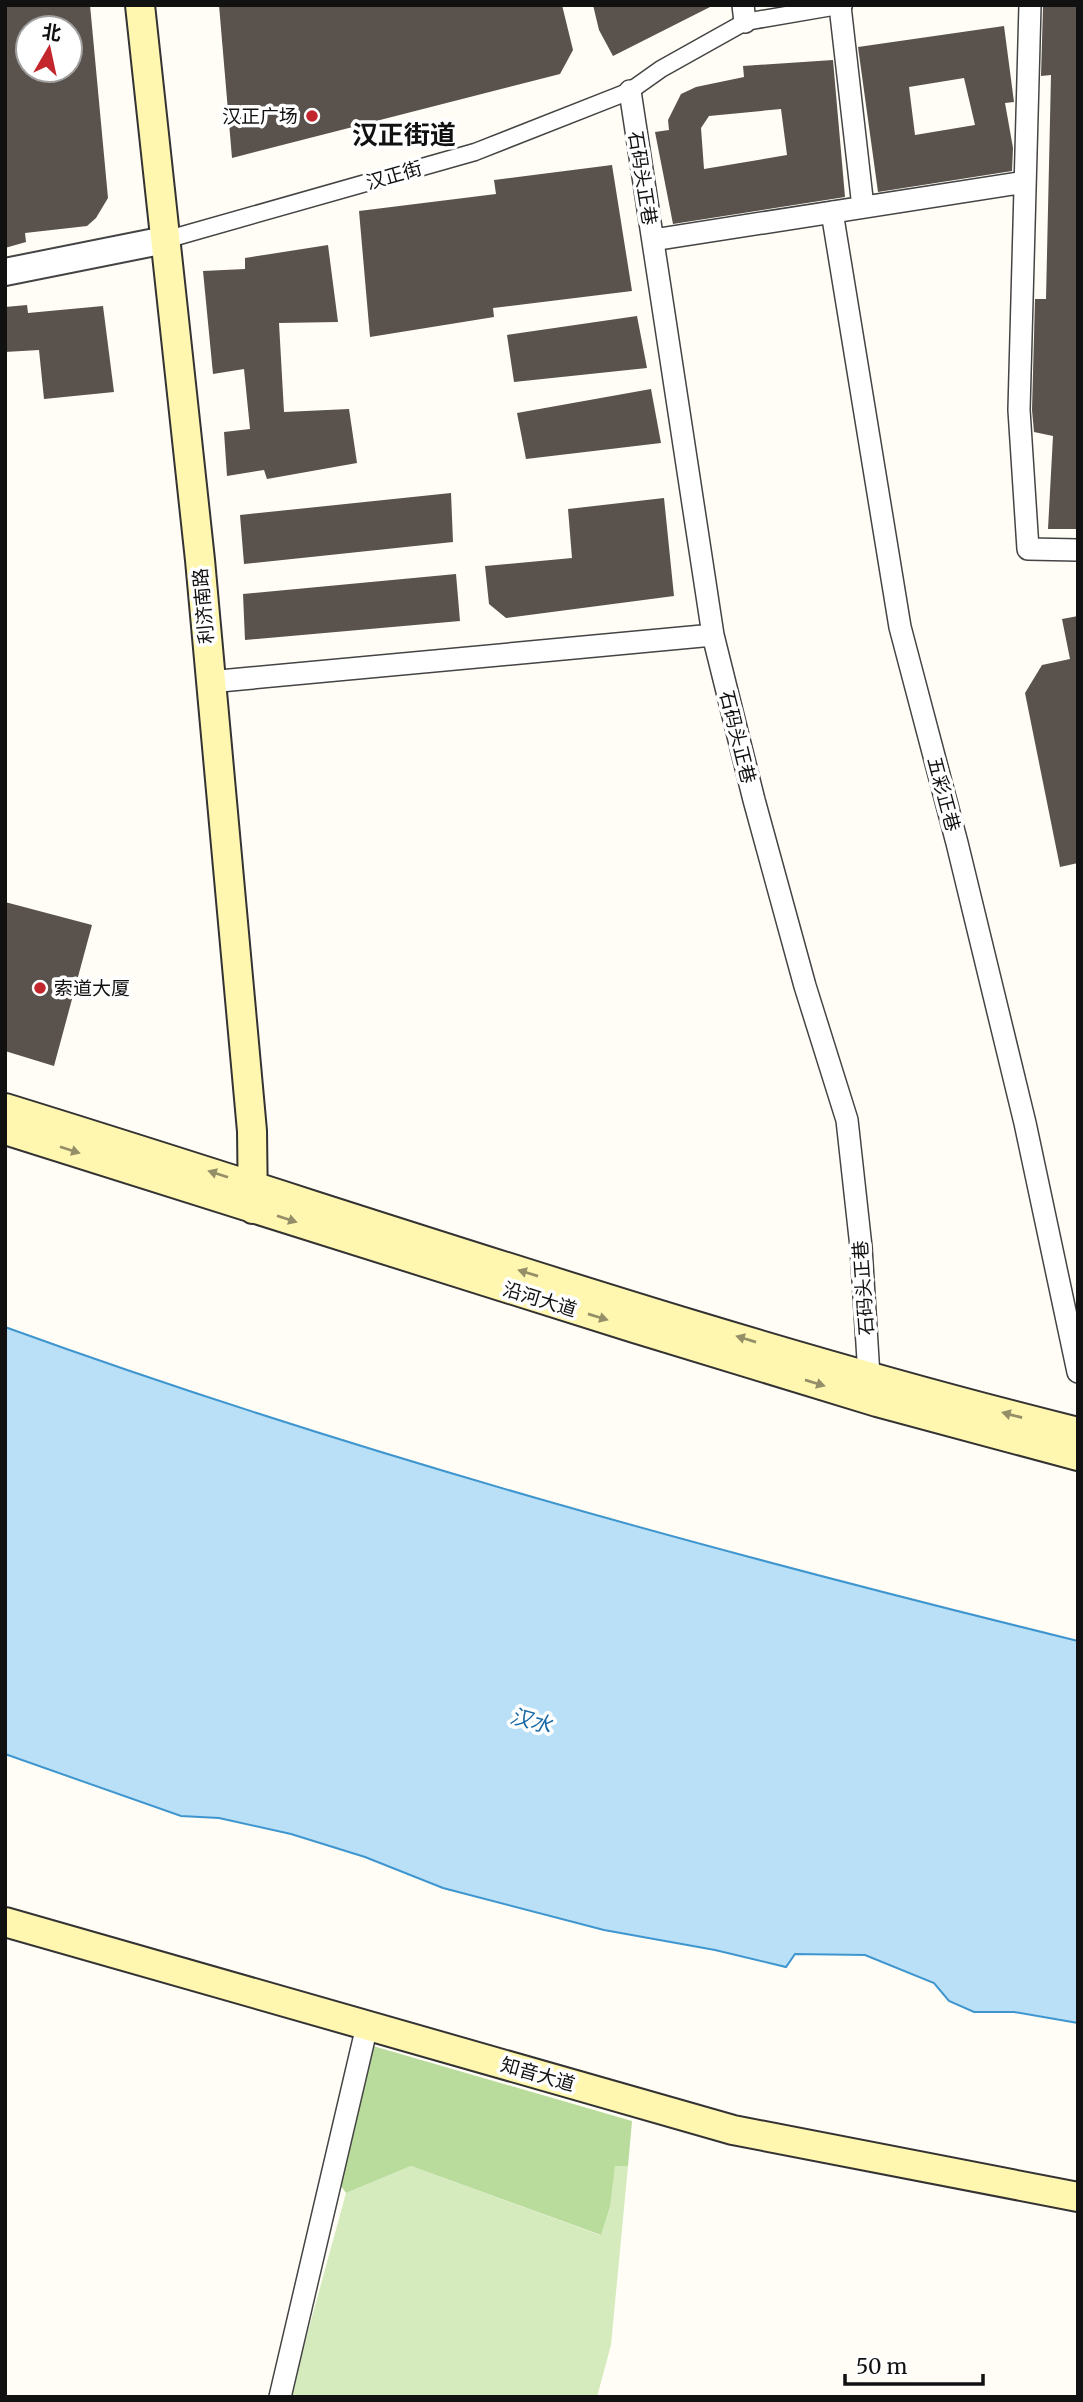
<svg xmlns="http://www.w3.org/2000/svg" width="1083" height="2402" viewBox="0 0 1083 2402" font-family="Merriweather,'Noto Sans SC',serif">
  <style>
    .green { fill: #d5ebbd }
    .forest { fill: #b9dc9c }
    .water { fill: #b9e0f7; stroke: #3f96cf; stroke-width: 2 }
    .building { fill: #5a524d; fill-rule: evenodd }
    .lines { fill: none; stroke-linecap: round; stroke-linejoin: round }
    .pedestrian-casing { stroke: #444; stroke-width: 19 }
    .minor-casing { stroke: #444; stroke-width: 24 }
    .tertiary-casing { stroke: #444; stroke-width: 30 }
    .secondary-casing { stroke: #333; stroke-width: 32 }
    .pedestrian { stroke: #fff; stroke-width: 16 }
    .minor { stroke: #fff; stroke-width: 21 }
    .tertiary { stroke: #fff; stroke-width: 26 }
    .secondary { stroke: #fff6b0; stroke-width: 28 }
    .oneway { fill: #948f68 }
    .poi-dot { fill: #c4262e; stroke: #fff; stroke-width: 2.5 }
    .labels { text-anchor: middle; stroke-width: 7; stroke-linejoin: round; paint-order: stroke }
    .poi-label { font-size: 19px; fill: #111; stroke: #fff; text-anchor: end }
    .street-label { font-size: 19px; fill: #111; stroke: #fff }
    .water-label { font-size: 21px; font-style: italic; fill: #1768a6; stroke: #fff }
    .district-label { font-size: 26px; font-weight: bold; fill: #111; stroke: #fff }
  </style>
  <rect width="100%" height="100%" fill="#fffdf5"/>
  <path class="green" d="M 615,2165 L 628,2166 L 611,2345 L 597,2397 L 290,2397 L 346,2193 L 411,2166 L 600,2235 Z"/>
  <path class="forest" d="M 373,2046 L 632,2121 L 628,2166 L 615,2166 L 610,2206 L 601,2235 L 411,2166 L 346,2193 L 339,2183 Z"/>
  <path class="water" d="M 5,1327 C 355,1454 716,1552 1078,1641 L 1078,2023 L 1014,2012 L 974,2012 L 949,2001 L 934,1983 L 865,1955 L 795,1954 L 786,1967 L 715,1950 L 604,1930 L 443,1888 L 365,1857 L 291,1834 L 219,1818 L 181,1816 L 5,1754 Z"/>
  <path class="building" d="M 5,5 L 90,5 L 108,198 L 96,218 L 87,226 L 25,233 L 26,242 L 5,248 ZM 28,28 L 70,28 L 70,70 L 28,70 Z
    M 219,5 L 562,5 L 573,50 L 560,74 L 232,158 Z
    M 593,5 L 714,5 L 613,56 L 599,30 Z
    M 1078,5 L 1078,529 L 1048,529 L 1053,436 L 1034,432 L 1032,410 L 1035,299 L 1046,299 L 1051,75 L 1041,76 L 1043,7 Z
    M 1004,26 L 1014,102 L 1005,103 L 1013,148 L 1012,171 L 878,192 L 858,47 ZM 964,78 L 975,125 L 915,135 L 909,87 Z
    M 833,60 L 845,197 L 673,224 L 655,132 L 669,130 L 668,120 L 681,94 L 696,87 L 744,77 L 743,66 ZM 781,109 L 787,155 L 704,169 L 701,128 L 709,116 Z
    M 612,165 L 632,291 L 493,308 L 494,317 L 370,337 L 359,211 L 496,194 L 494,180 Z
    M 328,245 L 338,322 L 279,323 L 284,412 L 349,409 L 357,463 L 267,479 L 264,470 L 227,476 L 224,432 L 250,429 L 244,369 L 213,374 L 203,271 L 245,269 L 245,258 Z
    M 27,305 L 28,313 L 103,306 L 114,392 L 44,399 L 39,350 L 5,352 L 5,307 Z
    M 637,316 L 647,368 L 514,382 L 507,335 Z
    M 651,389 L 661,443 L 526,459 L 517,413 Z
    M 451,493 L 453,542 L 244,564 L 240,515 Z
    M 664,498 L 674,596 L 506,618 L 489,604 L 485,566 L 572,558 L 568,509 Z
    M 456,574 L 460,621 L 245,640 L 243,594 Z
    M 1078,616 L 1078,863 L 1060,867 L 1025,693 L 1042,665 L 1070,659 L 1062,619 Z
    M 5,902 L 92,925 L 54,1066 L 5,1051 Z"/>
  <g class="lines">
    <defs>
      <path id="pedestrian" d="M 165,240 L 475,152 L 630,91 L 661,69 L 745,22 L 844,5"/>
      <path id="minor" d="M 743,5 L 745,22
        M 1030,5 L 1019,410 L 1028,549 L 1078,550
        M 840,6 L 863,207
        M 630,91 L 713,635 L 754,800 L 805,986 L 847,1120 L 861,1247 L 869,1376
        M 832,212 L 900,627 L 957,843 L 1025,1123 L 1078,1372
        M 653,240 L 1025,182
        M 209,682 L 713,635
        M 280,2397 L 367,2026"/>
      <path id="tertiary" d="M 5,272 L 165,240"/>
      <path id="secondary" d="M 140,5 L 200,560 L 252,1131 L 253,1209
        M 5,1108 C 362,1218 715,1342 1078,1432
        M 5,1130 L 634,1328 L 877,1402 L 1078,1456
        M 5,1922 L 733,2130 L 1078,2197"/>
    </defs>
    <use href="#pedestrian" class="pedestrian-casing"/>
    <use href="#minor" class="minor-casing"/>
    <use href="#tertiary" class="tertiary-casing"/>
    <use href="#secondary" class="secondary-casing"/>
    <use href="#pedestrian" class="pedestrian"/>
    <use href="#minor" class="minor"/>
    <use href="#tertiary" class="tertiary"/>
    <use href="#secondary" class="secondary"/>
  </g>
  <defs><path id="oneway-solid" d="M-6-.8H1V-3.2L6.5 0L1 3.2V.8H-6Z" transform="scale(1.75)"/></defs>
  <g class="oneway">
    <use href="#oneway-solid" transform="translate(70 1150) rotate(18)"/>
    <use href="#oneway-solid" transform="translate(218 1174) rotate(-162)"/>
    <use href="#oneway-solid" transform="translate(287 1219) rotate(18)"/>
    <use href="#oneway-solid" transform="translate(528 1273) rotate(-163)"/>
    <use href="#oneway-solid" transform="translate(598 1317) rotate(17)"/>
    <use href="#oneway-solid" transform="translate(746 1339) rotate(-163)"/>
    <use href="#oneway-solid" transform="translate(815 1383) rotate(17)"/>
    <use href="#oneway-solid" transform="translate(1012 1415) rotate(-165)"/>
  </g>
  <g class="poi-dot">
    <circle cx="312" cy="116" r="7"/>
    <circle cx="40" cy="988" r="7"/>
  </g>
  <g class="labels">
    <g class="poi-label">
      <text x="298" y="123">汉正广场</text>
      <text x="54" y="995" text-anchor="start">索道大厦</text>
    </g>
    <g class="street-label">
      <text transform="translate(394 175) rotate(-16)" y="7">汉正街</text>
      <text transform="translate(643 178) rotate(81)" y="7">石码头正巷</text>
      <text transform="translate(203 606) rotate(-95)" y="7">利济南路</text>
      <text transform="translate(738 737) rotate(76)" y="7">石码头正巷</text>
      <text transform="translate(944 794) rotate(75)" y="7">五彩正巷</text>
      <text transform="translate(863 1288) rotate(-94)" y="7">石码头正巷</text>
      <text transform="translate(540 1299) rotate(17)" y="7">沿河大道</text>
      <text transform="translate(538 2074) rotate(16)" y="7">知音大道</text>
    </g>
    <g class="water-label">
      <text transform="translate(531 1721) rotate(15)" y="7">汉水</text>
    </g>
    <g class="district-label">
      <text x="404" y="144">汉正街道</text>
    </g>
  </g>
  <rect width="1083" height="2402" fill="none" stroke="#111111" stroke-width="14"/>
  <g transform="translate(49 49) rotate(9)"><circle r="33" fill="#ffffff" stroke="#a0a0a0" stroke-width="2"/>
  <path d="M0-5L12 26L0 18L-12 26Z" fill="#c4262e"/>
  <text y="-10" font-size="19" font-weight="bold" text-anchor="middle" fill="#111111">北</text>
  </g>
  <path d="M845 2374v10h138v-10" fill="none" stroke="#111111" stroke-width="3.5"/>
  <text x="856" y="2374" font-size="21" fill="#111111" stroke="#ffffff" stroke-width="5" paint-order="stroke">50 m</text>
</svg>
